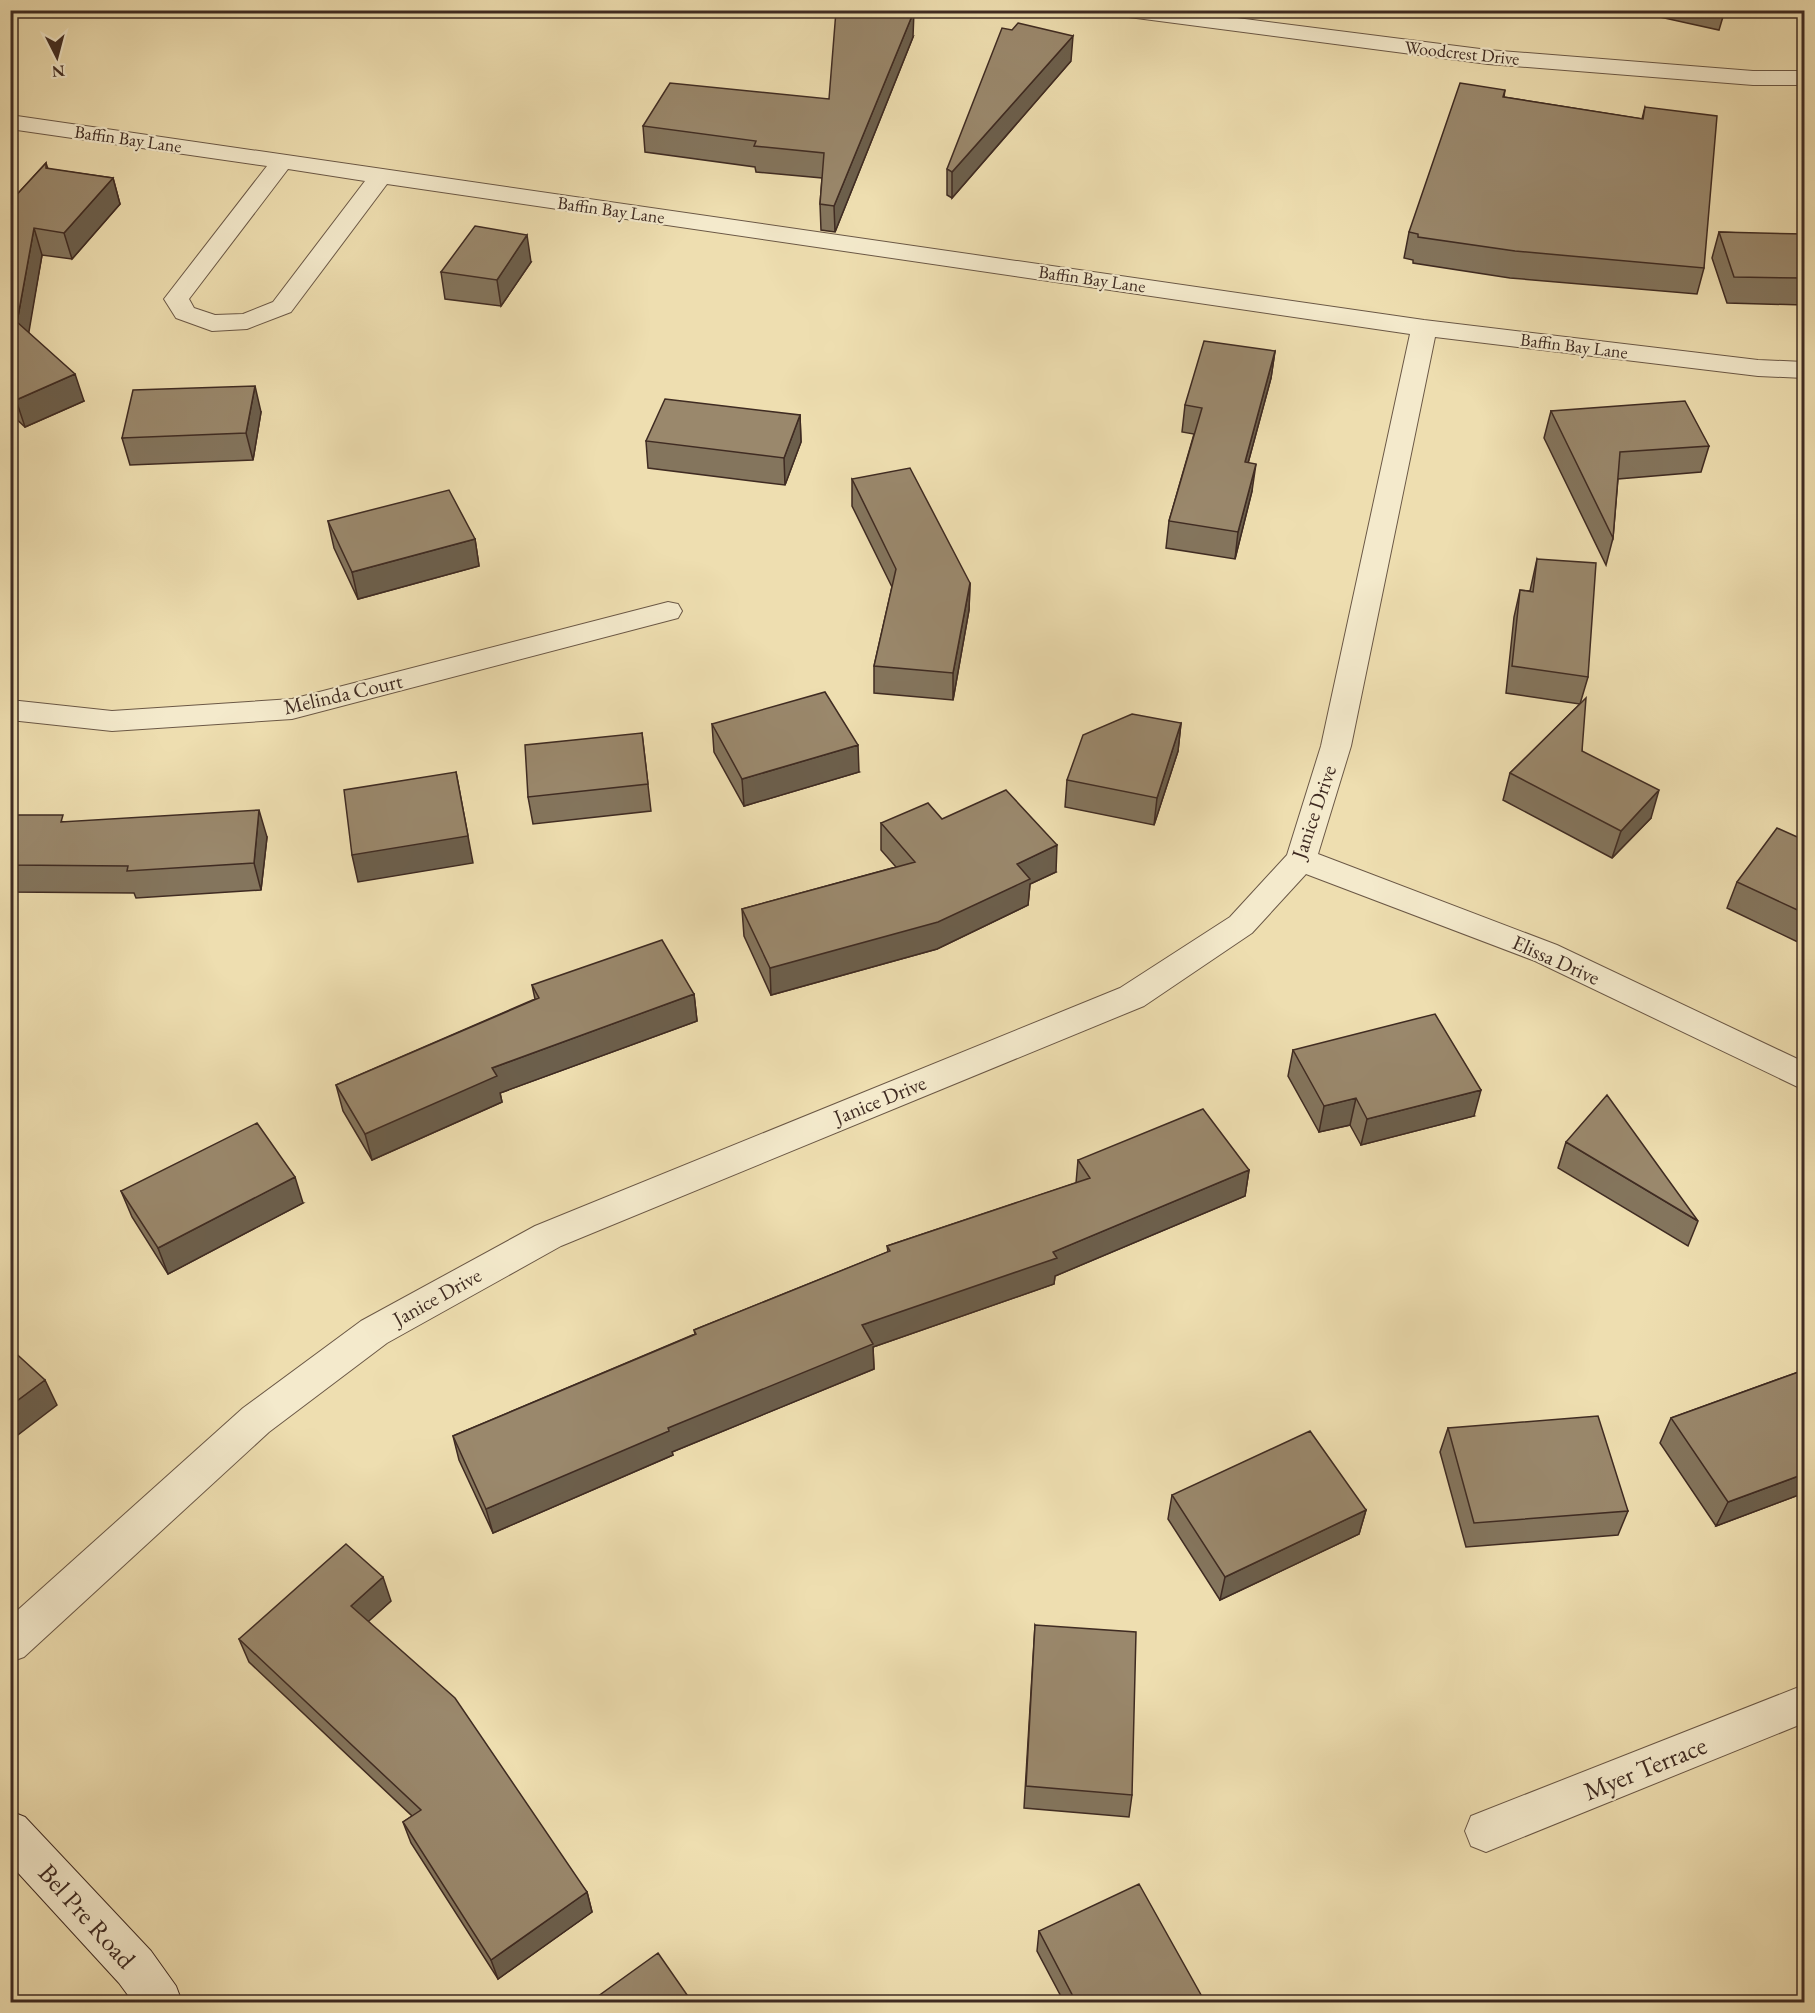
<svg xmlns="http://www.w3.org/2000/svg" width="1815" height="2013" viewBox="0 0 1815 2013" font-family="'EB Garamond',serif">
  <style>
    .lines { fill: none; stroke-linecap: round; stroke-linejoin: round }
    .street-casing { stroke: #6b5846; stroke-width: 2 }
    .secondary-casing { stroke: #3f2b22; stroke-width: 2 }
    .street { fill: #f4eacc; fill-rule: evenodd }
    .secondary { fill: #f4eacc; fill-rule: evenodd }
    .wall { fill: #84755d; stroke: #3f2b22; stroke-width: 1.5 }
    .shaded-wall { fill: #6c5f4c; stroke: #3f2b22; stroke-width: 1.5 }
    .building { fill: #9a886c; stroke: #3f2b22; stroke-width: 1.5 }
    .labels { text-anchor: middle; stroke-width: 4.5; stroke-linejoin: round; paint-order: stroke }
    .far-street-label { font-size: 18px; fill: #3f2b22; stroke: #f4eacc }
    .street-label { font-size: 21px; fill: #3f2b22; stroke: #f4eacc }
    .near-street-label { font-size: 26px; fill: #3f2b22; stroke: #f4eacc }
  </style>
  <rect width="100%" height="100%" fill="#eedeb0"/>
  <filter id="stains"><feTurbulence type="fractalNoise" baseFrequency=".00333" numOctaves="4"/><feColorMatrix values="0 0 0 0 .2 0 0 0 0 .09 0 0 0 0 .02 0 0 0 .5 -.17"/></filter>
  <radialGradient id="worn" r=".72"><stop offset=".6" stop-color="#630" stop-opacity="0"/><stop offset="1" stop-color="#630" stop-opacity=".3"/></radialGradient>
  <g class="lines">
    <defs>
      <path id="street" d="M 1111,10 L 1175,10 L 1488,50 L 1753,71 L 1804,71 L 1804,85 L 1753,85 L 1488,64 L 1121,16 L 1113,15 Z
        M 10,115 L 1424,320 L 1758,360 L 1804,362 L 1804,378 L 1758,376 L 1435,337 L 1351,746 L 1318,854 L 1557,945 L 1804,1062 L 1804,1090 L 1535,961 L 1306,874 L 1252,933 L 1144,1006 L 561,1246 L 387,1343 L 269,1432 L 24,1657 L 10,1662 L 10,1617 L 243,1408 L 361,1321 L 535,1226 L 1120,988 L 1230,917 L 1287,855 L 1321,746 L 1410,334 L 387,184 L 291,312 L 247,329 L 212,331 L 176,318 L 164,299 L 267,166 L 10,129 ZM 288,169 L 365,181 L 273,302 L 243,314 L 215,315 L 194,308 L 189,299 Z
        M 668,602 L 678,604 L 682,611 L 678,618 L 292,719 L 112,731 L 10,720 L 10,700 L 112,711 L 292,699 Z
        M 1804,1685 L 1804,1723 L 1486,1852 L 1471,1846 L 1465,1831 L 1471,1816 Z"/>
      <path id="secondary" d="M 10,1811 L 25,1817 L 151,1951 L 176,1986 L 182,2002 L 133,2002 L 119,1983 L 10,1864 Z"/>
    </defs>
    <use href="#street" class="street-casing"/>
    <use href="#secondary" class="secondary-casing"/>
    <use href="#street" class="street"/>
    <use href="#secondary" class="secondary"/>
  </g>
  <path class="wall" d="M 1656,10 L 1725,10 L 1719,30 L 1655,16 Z
    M 913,37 L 835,232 L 821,230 L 820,204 L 822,178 L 756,172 L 755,167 L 645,152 L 643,126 L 829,99 Z
    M 1071,61 L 952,198 L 947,195 L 947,169 Z
    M 1505,90 L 1504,97 L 1642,119 L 1645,107 L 1704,268 L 1697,294 L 1510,278 L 1413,263 L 1413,260 L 1404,258 L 1409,232 Z
    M 46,163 L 48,169 L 113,178 L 120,204 L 72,259 L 42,255 L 28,332 L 84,401 L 25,427 L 10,413 L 10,202 Z
    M 1719,232 L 1804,236 L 1804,305 L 1727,303 L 1712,258 Z
    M 531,262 L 501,306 L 445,299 L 441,272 Z
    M 1275,351 L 1271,378 L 1248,463 L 1252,491 L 1235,559 L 1166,548 L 1169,521 L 1194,434 L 1182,432 L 1185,405 Z
    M 1551,411 L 1709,446 L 1701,472 L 1618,479 L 1613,538 L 1606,565 L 1544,438 Z
    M 261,412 L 253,460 L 130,465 L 122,438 Z
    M 800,415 L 801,442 L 785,485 L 648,468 L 646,441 Z
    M 852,479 L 970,583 L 969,610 L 953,700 L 874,693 L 874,666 L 892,587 L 852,506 Z
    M 328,521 L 475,539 L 479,566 L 358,599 L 334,548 Z
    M 1537,559 L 1588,677 L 1580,704 L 1582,751 L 1651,818 L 1612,858 L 1503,800 L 1510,773 L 1580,704 L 1506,693 L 1514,617 L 1520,590 L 1530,591 Z
    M 1181,723 L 1178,751 L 1154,825 L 1065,807 L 1067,780 Z
    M 712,724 L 859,772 L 744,806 L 714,752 Z
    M 642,733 L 651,811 L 533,824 L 528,797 Z
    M 10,815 L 65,822 L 267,837 L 261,890 L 136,898 L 134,893 L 10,892 Z
    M 942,819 L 1056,872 L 1030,884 L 1028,905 L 937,949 L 771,995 L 744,936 L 742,909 L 896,867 L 881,850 L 881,823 Z
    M 1804,840 L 1804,945 L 1727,908 L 1737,882 Z
    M 532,985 L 694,994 L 697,1021 L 500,1093 L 502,1102 L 372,1160 L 343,1111 L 336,1085 L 535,999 Z
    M 1293,1050 L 1474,1116 L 1361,1145 L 1350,1125 L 1319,1132 L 1288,1076 Z
    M 1566,1142 L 1698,1221 L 1688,1246 L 1558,1168 Z
    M 1078,1160 L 1249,1170 L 1245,1196 L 1055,1276 L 1054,1284 L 873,1347 L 874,1369 L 672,1452 L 673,1455 L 493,1533 L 459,1460 L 453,1436 L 695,1334 L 694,1330 L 888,1252 L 887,1246 L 1076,1183 Z
    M 121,1191 L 303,1203 L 168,1274 L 132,1217 Z
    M 1804,1370 L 1804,1493 L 1716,1526 L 1660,1443 L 1671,1418 Z
    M 1448,1428 L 1628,1511 L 1618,1535 L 1466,1547 L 1440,1452 Z
    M 1172,1495 L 1366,1510 L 1359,1534 L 1220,1600 L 1168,1519 Z
    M 391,1601 L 368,1621 L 587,1892 L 592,1912 L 498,1979 L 411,1843 L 403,1822 L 412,1816 L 249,1662 L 239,1639 Z
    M 1035,1625 L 1132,1795 L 1129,1817 L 1024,1808 Z
    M 1039,1931 L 1205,2002 L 1064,2002 L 1037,1951 Z"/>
  <path class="shaded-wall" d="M 914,11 L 913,37 L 835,232 L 834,206 Z
    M 1073,36 L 1071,61 L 952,198 L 952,172 Z
    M 113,178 L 120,204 L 72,259 L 64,233 Z
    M 34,228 L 42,255 L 26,349 L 17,322 Z
    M 527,235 L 531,262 L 501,306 L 497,280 Z
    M 1275,351 L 1271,378 L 1241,489 L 1245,462 Z
    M 75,374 L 84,401 L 25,427 L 16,400 Z
    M 255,386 L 261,412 L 253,460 L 246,433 Z
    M 800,415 L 801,442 L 785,485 L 784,458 Z
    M 1256,464 L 1252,491 L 1235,559 L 1238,532 Z
    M 475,539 L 479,566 L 358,599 L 352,572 Z
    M 970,583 L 969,610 L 953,700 L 953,673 Z
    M 1181,723 L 1178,751 L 1154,825 L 1157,798 Z
    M 858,745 L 859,772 L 744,806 L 742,779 Z
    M 456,772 L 473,863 L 358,882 L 352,855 Z
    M 1659,790 L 1651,818 L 1612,858 L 1621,831 Z
    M 259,810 L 267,837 L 261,890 L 254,863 Z
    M 1057,845 L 1056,872 L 1030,884 L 1028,905 L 937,949 L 771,995 L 770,968 L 1017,864 Z
    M 694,994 L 697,1021 L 500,1093 L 502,1102 L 372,1160 L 365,1134 L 492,1068 Z
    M 1481,1090 L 1474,1116 L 1361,1145 L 1367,1119 Z
    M 1356,1098 L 1350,1125 L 1319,1132 L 1324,1106 Z
    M 1249,1170 L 1245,1196 L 1055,1276 L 1054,1284 L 873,1347 L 874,1369 L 672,1452 L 673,1455 L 493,1533 L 486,1509 L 668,1428 L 862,1325 L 1053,1252 Z
    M 295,1177 L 303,1203 L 168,1274 L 158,1248 Z
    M 45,1380 L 57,1405 L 10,1441 L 10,1406 Z
    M 1804,1474 L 1804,1493 L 1716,1526 L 1728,1502 Z
    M 1366,1510 L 1359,1534 L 1220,1600 L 1225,1577 Z
    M 383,1577 L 391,1601 L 360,1629 L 351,1606 Z
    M 587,1892 L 592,1912 L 498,1979 L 491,1960 Z"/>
  <path class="building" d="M 836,11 L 914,11 L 834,206 L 820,204 L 824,153 L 754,146 L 756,141 L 643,126 L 670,83 L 829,99 Z
    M 1018,23 L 1073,36 L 952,172 L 947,169 L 1002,28 L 1012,30 Z
    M 1460,83 L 1505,90 L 1503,97 L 1643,119 L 1645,107 L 1717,116 L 1704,268 L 1515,251 L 1418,237 L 1418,234 L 1409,232 Z
    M 46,163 L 46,168 L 113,178 L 64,233 L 34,228 L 17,322 L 75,374 L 16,400 L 10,394 L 10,202 Z
    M 475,226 L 527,235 L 497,280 L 441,272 Z
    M 1719,232 L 1804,234 L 1804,278 L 1734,277 Z
    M 1204,341 L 1275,351 L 1245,462 L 1256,464 L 1238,532 L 1169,521 L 1202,408 L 1185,405 Z
    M 255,386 L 246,433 L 122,438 L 133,390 Z
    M 665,399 L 800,415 L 784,458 L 646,441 Z
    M 1685,401 L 1709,446 L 1620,452 L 1613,538 L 1551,411 Z
    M 910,468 L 970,583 L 953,673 L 874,666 L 896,569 L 852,479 Z
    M 449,490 L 475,539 L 352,572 L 328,521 Z
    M 1537,559 L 1596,563 L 1588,677 L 1512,666 L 1520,590 L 1533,592 Z
    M 825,692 L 858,745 L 742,779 L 712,724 Z
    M 1586,698 L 1582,751 L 1659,790 L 1621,831 L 1510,773 Z
    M 1132,714 L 1181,723 L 1157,798 L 1067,780 L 1083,735 Z
    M 642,733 L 648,784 L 528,797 L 525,745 Z
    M 456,772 L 468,836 L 352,855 L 344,790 Z
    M 1006,790 L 1057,845 L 1017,864 L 1030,879 L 938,922 L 770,968 L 742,909 L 915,862 L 881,823 L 928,803 L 942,819 Z
    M 259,810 L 254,863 L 127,871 L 128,866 L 10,865 L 10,815 L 63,815 L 61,822 Z
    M 1777,828 L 1804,840 L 1804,913 L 1737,882 Z
    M 662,940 L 694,994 L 492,1068 L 497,1076 L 365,1134 L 336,1085 L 539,998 L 532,985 Z
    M 1435,1014 L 1481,1090 L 1367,1119 L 1356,1098 L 1324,1106 L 1293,1050 Z
    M 1607,1095 L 1698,1221 L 1566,1142 Z
    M 1203,1109 L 1249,1170 L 1053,1252 L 1057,1258 L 862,1325 L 873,1344 L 668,1428 L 669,1431 L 486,1509 L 453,1436 L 696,1334 L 694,1330 L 890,1251 L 887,1246 L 1090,1178 L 1078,1160 Z
    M 257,1123 L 295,1177 L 158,1248 L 121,1191 Z
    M 10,1348 L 45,1380 L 10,1406 Z
    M 1804,1370 L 1804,1474 L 1728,1502 L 1671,1418 Z
    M 1598,1416 L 1628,1511 L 1474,1523 L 1448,1428 Z
    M 1310,1431 L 1366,1510 L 1225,1577 L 1172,1495 Z
    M 346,1544 L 383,1577 L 351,1606 L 455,1698 L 587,1892 L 491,1960 L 403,1822 L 421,1810 L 239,1639 Z
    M 1035,1625 L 1136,1632 L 1132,1795 L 1026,1786 Z
    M 1139,1884 L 1205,2002 L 1076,2002 L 1039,1931 Z
    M 658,1953 L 692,2002 L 590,2002 Z"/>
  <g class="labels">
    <g class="far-street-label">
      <text transform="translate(1462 53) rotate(6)" y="6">Woodcrest Drive</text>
      <text transform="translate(128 139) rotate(8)" y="6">Baffin Bay Lane</text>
      <text transform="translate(611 210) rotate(8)" y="6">Baffin Bay Lane</text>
      <text transform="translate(1092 279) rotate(8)" y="6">Baffin Bay Lane</text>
      <text transform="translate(1574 346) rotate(7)" y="6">Baffin Bay Lane</text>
    </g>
    <g class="street-label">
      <text transform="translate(343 694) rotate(-13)" y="7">Melinda Court</text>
      <text transform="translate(1314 812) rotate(-71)" y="7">Janice Drive</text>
      <text transform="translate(1556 960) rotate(24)" y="7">Elissa Drive</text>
      <text transform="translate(880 1100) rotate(-22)" y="7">Janice Drive</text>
      <text transform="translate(437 1297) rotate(-29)" y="7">Janice Drive</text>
    </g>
    <g class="near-street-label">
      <text transform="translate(1645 1768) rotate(-22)" y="9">Myer Terrace</text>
      <text transform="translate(87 1916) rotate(48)" y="9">Bel Pre Road</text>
    </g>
  </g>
  <rect width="1815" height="2013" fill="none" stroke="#eedeb0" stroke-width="36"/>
  <rect x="12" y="12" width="1791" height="1989" fill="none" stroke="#3f2b22" stroke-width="3"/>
  <rect x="18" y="18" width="1779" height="1977" fill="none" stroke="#3f2b22" stroke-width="1.5"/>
  <g transform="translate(57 57) rotate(174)" stroke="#f4eacc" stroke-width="4.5" paint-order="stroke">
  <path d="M0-4.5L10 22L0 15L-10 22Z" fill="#3f2b22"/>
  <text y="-9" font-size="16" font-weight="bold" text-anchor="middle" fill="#3f2b22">N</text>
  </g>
  <rect width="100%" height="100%" filter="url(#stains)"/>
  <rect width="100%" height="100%" fill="url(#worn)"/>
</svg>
